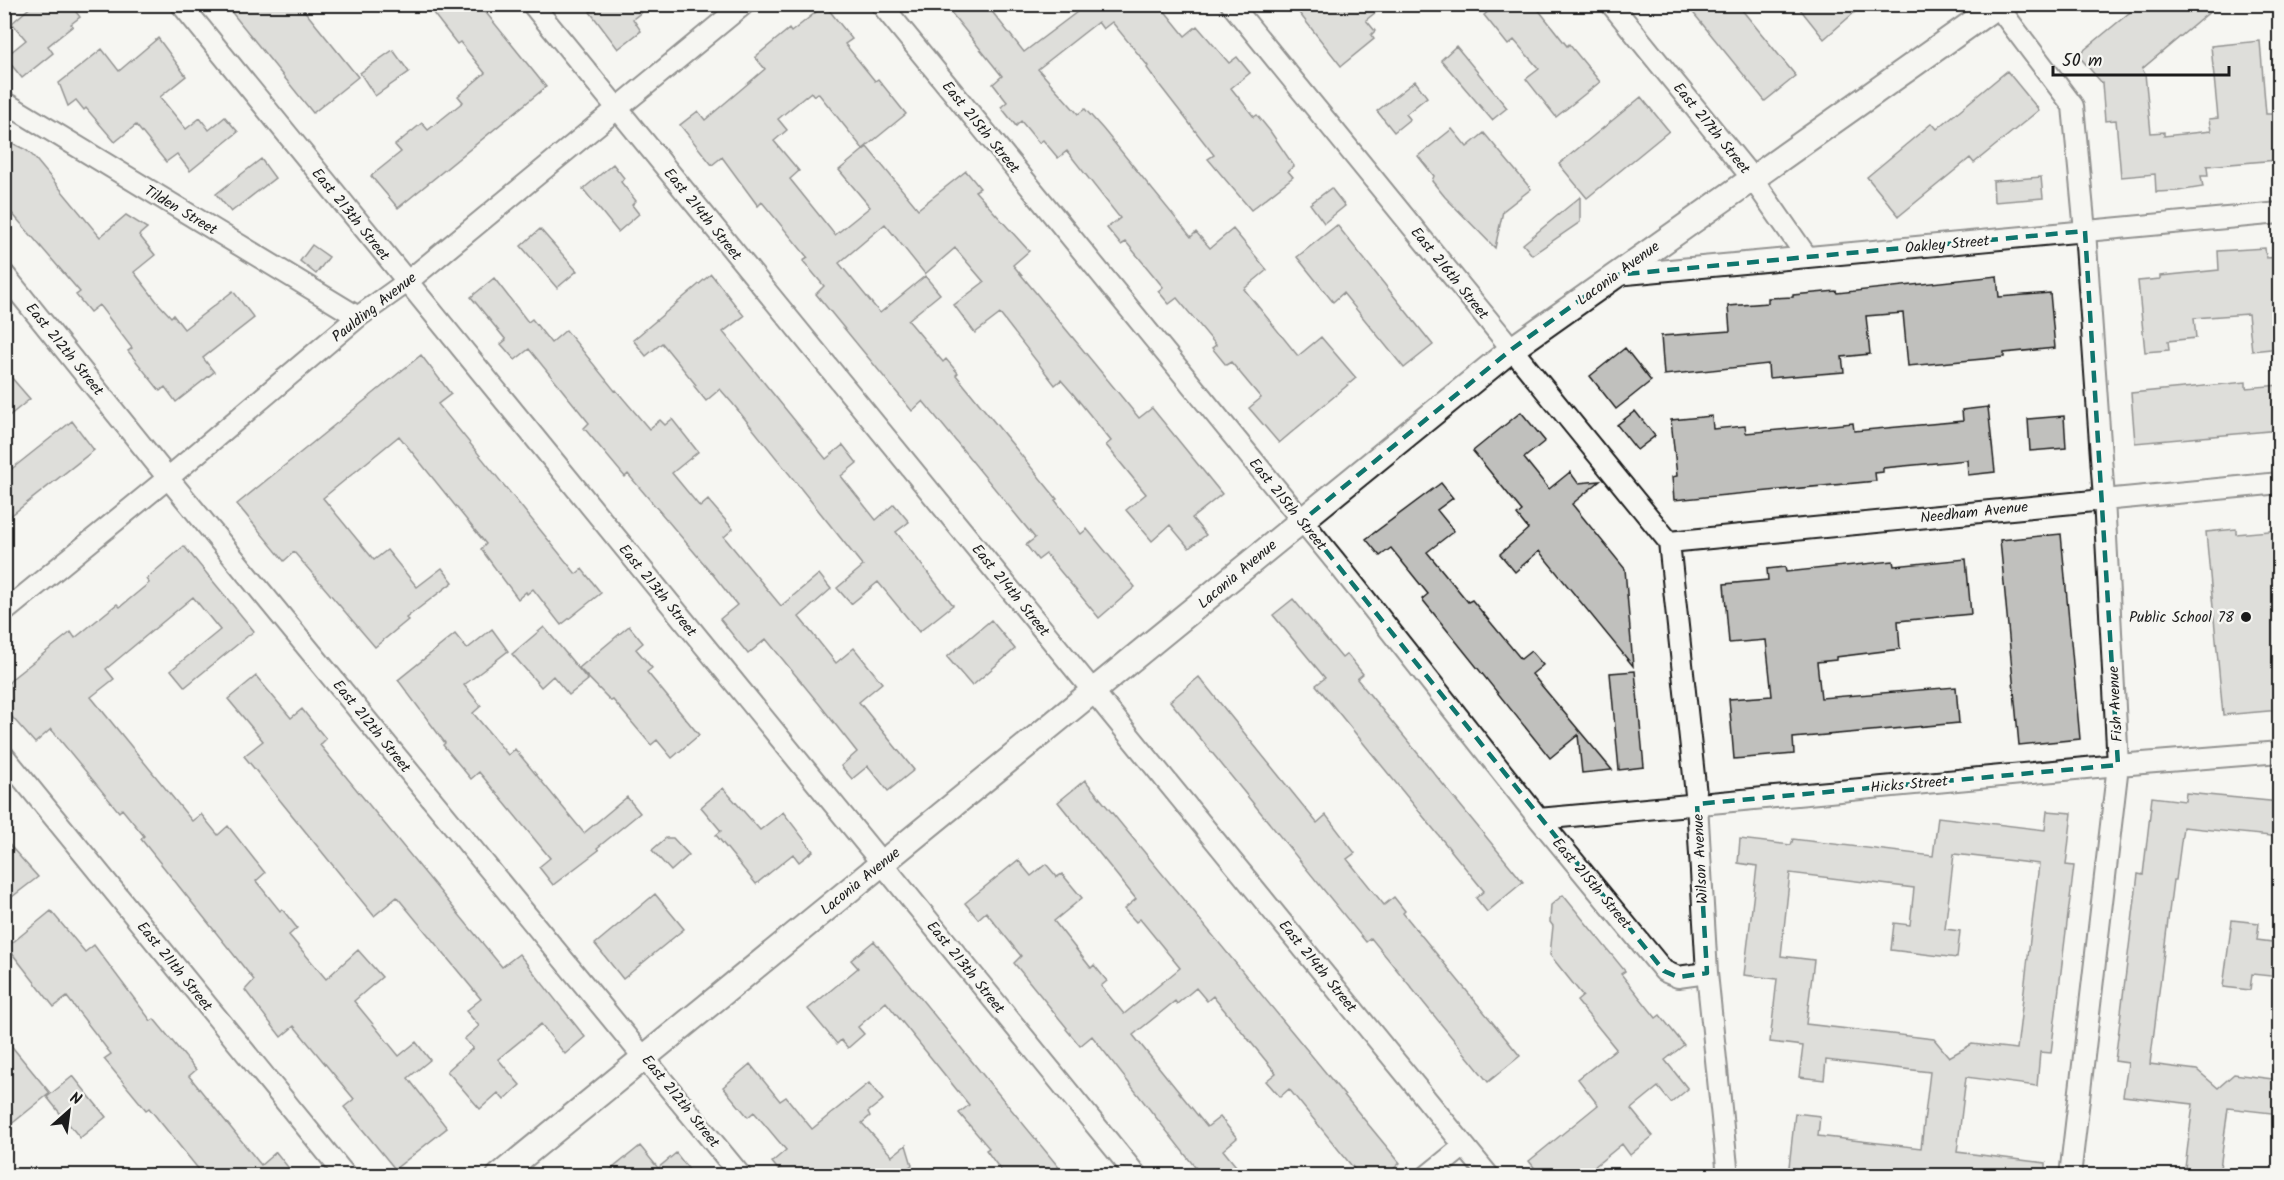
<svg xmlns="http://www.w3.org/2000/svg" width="2284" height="1180" viewBox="0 0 2284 1180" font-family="Kalam,sans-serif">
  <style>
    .building { fill: #c0c0bd; stroke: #1c1c1c; stroke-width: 1.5; fill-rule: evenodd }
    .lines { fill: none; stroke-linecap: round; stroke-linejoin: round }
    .minor-casing { stroke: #1c1c1c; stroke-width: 24 }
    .tertiary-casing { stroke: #1c1c1c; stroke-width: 28 }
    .minor { stroke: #f6f6f2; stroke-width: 20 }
    .tertiary { stroke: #f6f6f2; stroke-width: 24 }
    .marked { fill: none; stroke: #0f766e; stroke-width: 4.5; stroke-dasharray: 12 8; stroke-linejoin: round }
    .poi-dot { fill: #1c1c1c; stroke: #f6f6f2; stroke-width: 2 }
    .labels { text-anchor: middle; stroke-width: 5; stroke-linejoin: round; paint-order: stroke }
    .street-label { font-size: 15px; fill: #1c1c1c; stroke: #f6f6f2 }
    .poi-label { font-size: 15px; fill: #1c1c1c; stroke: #f6f6f2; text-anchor: end }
  </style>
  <rect width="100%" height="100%" fill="#f6f6f2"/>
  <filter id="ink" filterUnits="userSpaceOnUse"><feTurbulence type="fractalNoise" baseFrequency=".0167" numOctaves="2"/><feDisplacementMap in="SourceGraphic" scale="12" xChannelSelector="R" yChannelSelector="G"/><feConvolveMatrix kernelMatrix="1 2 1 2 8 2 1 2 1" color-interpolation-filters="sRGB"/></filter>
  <g filter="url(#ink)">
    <path class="building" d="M 34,4 L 70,4 L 80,17 L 71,24 L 73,26 L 48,46 L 53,53 L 22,78 L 5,57 L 26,40 L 12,23 Z
      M 225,4 L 299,4 L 358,77 L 313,113 Z
      M 426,4 L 479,4 L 546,87 L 398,208 L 371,176 L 401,152 L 395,145 L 422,123 L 428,130 L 463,102 L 458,96 L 485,73 L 460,42 L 457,44 Z
      M 601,4 L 652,4 L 633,19 L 641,31 L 618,49 L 590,12 Z
      M 944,4 L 986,4 L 1024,52 L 1085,6 L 1083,4 L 1159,4 L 1185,36 L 1197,26 L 1229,63 L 1237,57 L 1250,73 L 1231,88 L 1254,117 L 1257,115 L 1270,131 L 1294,166 L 1288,171 L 1293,177 L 1251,210 L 1208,159 L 1214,155 L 1158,83 L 1147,68 L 1148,66 L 1112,22 L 1103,29 L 1098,22 L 1038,69 L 1078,114 L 1085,109 L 1103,129 L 1191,237 L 1196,232 L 1210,248 L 1233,229 L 1267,270 L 1244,289 L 1298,356 L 1321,337 L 1356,378 L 1279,443 L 1249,408 L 1261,398 L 1231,362 L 1226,365 L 1212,348 L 1216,345 L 1177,298 L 1169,304 L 1158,291 L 1163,287 L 1126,242 L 1121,245 L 1107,228 L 1120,218 L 1067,151 L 1058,158 L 1043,140 L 1039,143 L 1021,121 L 1016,126 L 1001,107 L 1007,102 L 993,84 L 1002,76 Z
      M 1292,4 L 1386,4 L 1366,20 L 1375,31 L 1371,35 L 1374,39 L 1341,66 Z
      M 1497,4 L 1534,4 L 1567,46 L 1569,44 L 1600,82 L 1556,117 L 1526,79 L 1539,69 L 1514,40 L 1508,45 L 1484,15 Z
      M 1686,4 L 1737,4 L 1796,76 L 1765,101 Z
      M 1796,4 L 1864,4 L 1824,39 Z
      M 2140,4 L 2219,4 L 2142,69 L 2145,74 L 2151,133 L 2164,132 L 2164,136 L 2211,131 L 2209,119 L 2218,118 L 2211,46 L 2260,41 L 2266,114 L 2273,114 L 2277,160 L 2207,166 L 2208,176 L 2201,176 L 2203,187 L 2178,191 L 2156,192 L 2155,174 L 2121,177 L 2116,120 L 2105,121 L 2102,83 L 2078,55 Z
      M 825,5 L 852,39 L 845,44 L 875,81 L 878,79 L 906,114 L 863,149 L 818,93 L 814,96 L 811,92 L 778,119 L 787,130 L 774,141 L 799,171 L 790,179 L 835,235 L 870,207 L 839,170 L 867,147 L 918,209 L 966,171 L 980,188 L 975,191 L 1029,251 L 1013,265 L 1139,418 L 1152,408 L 1222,494 L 1192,518 L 1206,535 L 1189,548 L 1170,525 L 1152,541 L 1126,510 L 1146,494 L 1106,445 L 1111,441 L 1074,395 L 1061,380 L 1055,385 L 1000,314 L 975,333 L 954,305 L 984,282 L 955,248 L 925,274 L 885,224 L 839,263 L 880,313 L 925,276 L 940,294 L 908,320 L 943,362 L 946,359 L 958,373 L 956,375 L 1057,499 L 1055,500 L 1081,534 L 1087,529 L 1135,587 L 1099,618 L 1046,554 L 1038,560 L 1026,545 L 1035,538 L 923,401 L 912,411 L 816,294 L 824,286 L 803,261 L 808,258 L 762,202 L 758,206 L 722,157 L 712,165 L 680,125 L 698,111 L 705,120 L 765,69 L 755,57 L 789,29 L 791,32 Z
      M 158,38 L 186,76 L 160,97 L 186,129 L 200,118 L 209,130 L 225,117 L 238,132 L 190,171 L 177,154 L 166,162 L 136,125 L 115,142 L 86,108 L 84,110 L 76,100 L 68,106 L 59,83 L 102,49 L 119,71 Z
      M 1456,46 L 1507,108 L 1492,120 L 1441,60 Z
      M 393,50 L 409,72 L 375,96 L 360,73 Z
      M 2007,71 L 2039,110 L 1974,163 L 1970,158 L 1899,216 L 1867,177 L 1932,123 L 1937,129 Z
      M 1415,81 L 1427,97 L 1406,114 L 1410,119 L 1394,132 L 1377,111 Z
      M 1641,97 L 1669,131 L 1587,198 L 1559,164 Z
      M 1452,129 L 1467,147 L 1484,133 L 1531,189 L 1503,211 L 1495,248 L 1445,197 L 1432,181 L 1434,176 L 1418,156 Z
      M 4,139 L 26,150 L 33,156 L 100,237 L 126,215 L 147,228 L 139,235 L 155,255 L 134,272 L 158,303 L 171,317 L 173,315 L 184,329 L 233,291 L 254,318 L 203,358 L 214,372 L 176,402 L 165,387 L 160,391 L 128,351 L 132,348 L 99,305 L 90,312 L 76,295 L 80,292 L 4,204 Z
      M 261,159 L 275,178 L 231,212 L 216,194 Z
      M 613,164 L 624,178 L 621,182 L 636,201 L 632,205 L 639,214 L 618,232 L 583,189 Z
      M 2041,177 L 2043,198 L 1994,202 L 1993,181 Z
      M 1331,188 L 1345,206 L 1324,223 L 1310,204 Z
      M 1580,197 L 1580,222 L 1532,255 L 1523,244 Z
      M 1337,225 L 1433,345 L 1404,368 L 1343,293 L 1333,302 L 1297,257 Z
      M 540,229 L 577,271 L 557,288 L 521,246 Z
      M 312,245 L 329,257 L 316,274 L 300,261 Z
      M 2265,248 L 2266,258 L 2280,257 L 2280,348 L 2252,351 L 2248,314 L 2194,318 L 2196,338 L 2168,341 L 2169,350 L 2145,352 L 2138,281 L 2160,279 L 2160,276 L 2219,270 L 2218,251 Z
      M 711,274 L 744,316 L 723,332 L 826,459 L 843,445 L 857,463 L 841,476 L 876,520 L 894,504 L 909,522 L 896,532 L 953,605 L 919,632 L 878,582 L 851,604 L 837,588 L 863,566 L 733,404 L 720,389 L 706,401 L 694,386 L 696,385 L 662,343 L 646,356 L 633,340 Z
      M 1997,276 L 1999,297 L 2050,293 L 2055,348 L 2004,353 L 2004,357 L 1908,366 L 1903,313 L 1866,316 L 1870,354 L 1842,357 L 1844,372 L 1769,378 L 1768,364 L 1664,375 L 1661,336 L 1730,331 L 1728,306 L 1768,303 L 1768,298 L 1793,297 L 1793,295 L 1836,291 L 1837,293 Z
      M 494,278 L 528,322 L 532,319 L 551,343 L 566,330 L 615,391 L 616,390 L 649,429 L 660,420 L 665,425 L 672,419 L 698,452 L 672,473 L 700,507 L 708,500 L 733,529 L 724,537 L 781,606 L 819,574 L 831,589 L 799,617 L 836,663 L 854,648 L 882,683 L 859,702 L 914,770 L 888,791 L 868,766 L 852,779 L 841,766 L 857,752 L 820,705 L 766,639 L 748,654 L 720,619 L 737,605 L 711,572 L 628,474 L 625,477 L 584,428 L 589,423 L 529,349 L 515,360 L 501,344 L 506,340 L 471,297 Z
      M 1625,348 L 1651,381 L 1616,409 L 1590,376 Z
      M 421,355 L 451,394 L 438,404 L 576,574 L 582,569 L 601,593 L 561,625 L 533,589 L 527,594 L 526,592 L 518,599 L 481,549 L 486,544 L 399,436 L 323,498 L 374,560 L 387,550 L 417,587 L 442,568 L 453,582 L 406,618 L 408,620 L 375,647 L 294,552 L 284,561 L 237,504 Z
      M 4,369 L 30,399 L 4,420 Z
      M 2246,382 L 2246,388 L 2280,385 L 2280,430 L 2135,443 L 2131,393 Z
      M 1988,407 L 1995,472 L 1968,475 L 1967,460 L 1883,468 L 1883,472 L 1875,473 L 1876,481 L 1674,500 L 1672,477 L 1677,476 L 1671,420 L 1712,416 L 1713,429 L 1745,426 L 1746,433 L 1853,423 L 1854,431 L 1963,421 L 1962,410 Z
      M 1635,411 L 1655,436 L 1637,450 L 1617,425 Z
      M 1521,412 L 1545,441 L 1524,458 L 1549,489 L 1570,472 L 1578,483 L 1600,481 L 1572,504 L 1625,569 L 1633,666 L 1539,551 L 1515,572 L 1500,554 L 1528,529 L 1517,515 L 1522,511 L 1473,451 Z
      M 2064,416 L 2066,448 L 2030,451 L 2028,419 Z
      M 72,421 L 94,450 L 4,521 L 4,475 Z
      M 1441,483 L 1453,498 L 1437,510 L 1454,531 L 1427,552 L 1468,602 L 1472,600 L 1521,659 L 1531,651 L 1543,665 L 1532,674 L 1612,770 L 1582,773 L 1578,735 L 1550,758 L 1422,599 L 1428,594 L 1391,548 L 1380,556 L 1366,539 Z
      M 2236,529 L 2236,534 L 2280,530 L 2280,710 L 2223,715 L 2206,532 Z
      M 2061,534 L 2080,739 L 2019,745 L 2000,540 Z
      M 184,546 L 254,631 L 185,687 L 171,670 L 220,630 L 193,597 L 106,669 L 114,679 L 91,697 L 192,821 L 201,814 L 218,835 L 228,826 L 265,873 L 256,881 L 280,911 L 282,909 L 297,928 L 289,935 L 326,979 L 358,950 L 382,977 L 354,1001 L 399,1056 L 416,1042 L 430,1060 L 408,1078 L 447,1128 L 395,1169 L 344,1107 L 354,1099 L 294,1026 L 281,1037 L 245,990 L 254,980 L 141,839 L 144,836 L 122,809 L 119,812 L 51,729 L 35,743 L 4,708 L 4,688 L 14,677 L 71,632 L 75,638 L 117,604 L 120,607 L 149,583 L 146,579 Z
      M 1966,559 L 1971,614 L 1898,621 L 1900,649 L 1836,657 L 1836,660 L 1817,662 L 1821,698 L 1956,687 L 1959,723 L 1793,738 L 1794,754 L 1734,759 L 1729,699 L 1772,696 L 1766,640 L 1729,643 L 1724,584 L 1768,580 L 1767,569 L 1785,567 L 1786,572 L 1893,561 L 1894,566 Z
      M 1293,599 L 1342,658 L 1347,654 L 1363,674 L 1357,679 L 1523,882 L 1487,912 L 1476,898 L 1484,891 L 1316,685 L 1325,678 L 1273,615 Z
      M 991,620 L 1015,649 L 972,686 L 947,657 Z
      M 629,626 L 643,643 L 636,649 L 652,668 L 647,672 L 699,735 L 672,758 L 657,740 L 651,745 L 613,700 L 611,701 L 579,668 Z
      M 544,627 L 588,680 L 569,695 L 553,676 L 541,687 L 512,654 Z
      M 492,629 L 508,651 L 464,685 L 481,706 L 473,713 L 508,755 L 515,749 L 584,833 L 627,797 L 640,813 L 597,848 L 599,850 L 553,885 L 539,867 L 550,858 L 479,772 L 471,779 L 443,745 L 445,743 L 398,680 L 455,634 L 467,649 Z
      M 1635,671 L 1644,767 L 1619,770 L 1610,673 Z
      M 256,676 L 291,718 L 302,709 L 326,739 L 320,745 L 502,967 L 519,954 L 585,1037 L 565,1054 L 541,1024 L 498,1059 L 520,1085 L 504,1100 L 498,1093 L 480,1109 L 447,1071 L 473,1048 L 464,1039 L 479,1026 L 466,1011 L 481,999 L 397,897 L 374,916 L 244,756 L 263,741 L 228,699 Z
      M 1199,677 L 1317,823 L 1326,815 L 1355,853 L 1347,859 L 1384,905 L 1394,897 L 1405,911 L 1403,913 L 1520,1056 L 1488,1082 L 1371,938 L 1366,942 L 1170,701 Z
      M 1085,780 L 1400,1163 L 1385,1176 L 1360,1176 L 1289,1089 L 1280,1097 L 1266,1081 L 1276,1073 L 1216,1000 L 1213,996 L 1207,1001 L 1196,988 L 1177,1004 L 1175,1001 L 1133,1035 L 1207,1127 L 1220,1117 L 1237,1138 L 1223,1150 L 1244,1176 L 1202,1176 L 1092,1036 L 1080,1046 L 1066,1029 L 1067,1028 L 1014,963 L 1021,956 L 986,912 L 978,919 L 965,903 L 1018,860 L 1031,876 L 1046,864 L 1057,877 L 1062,874 L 1082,898 L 1054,921 L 1091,968 L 1094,965 L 1107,981 L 1101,986 L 1124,1014 L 1180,968 L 1140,919 L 1136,922 L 1124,909 L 1136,899 L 1058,802 Z
      M 723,788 L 760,830 L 783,812 L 813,851 L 799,862 L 793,854 L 756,884 L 716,835 L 721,831 L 701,807 Z
      M 2186,793 L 2280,802 L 2280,837 L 2183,827 L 2176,880 L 2173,880 L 2150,1064 L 2197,1070 L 2218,1088 L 2234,1074 L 2280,1080 L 2280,1114 L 2228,1108 L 2219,1176 L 2184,1176 L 2193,1104 L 2123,1096 L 2128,1063 L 2115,1061 L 2138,874 L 2143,875 L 2152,797 L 2185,801 Z
      M 2047,811 L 2072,813 L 2066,865 L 2074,866 L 2051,1053 L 2040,1052 L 2037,1086 L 1966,1077 L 1957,1152 L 2046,1163 L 2046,1176 L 1865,1176 L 1808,1169 L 1807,1176 L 1788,1176 L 1795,1113 L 1820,1116 L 1818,1136 L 1921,1148 L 1930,1072 L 1826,1060 L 1824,1080 L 1799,1077 L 1803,1046 L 1770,1042 L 1777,979 L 1744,975 L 1757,866 L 1738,863 L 1740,839 L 1791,845 L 1793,839 L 1933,856 L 1938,817 L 2045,830 ZM 1954,854 L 2039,864 L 2017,1049 L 1972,1044 L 1949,1057 L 1934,1039 L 1806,1024 L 1814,960 L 1781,956 L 1790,873 L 1914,888 L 1910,925 L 1894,923 L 1891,950 L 1957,958 L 1960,931 L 1945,929 Z
      M 666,838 L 673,838 L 689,855 L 671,871 L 652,850 Z
      M 4,839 L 38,877 L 4,903 Z
      M 655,894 L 684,929 L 623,979 L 595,944 Z
      M 1563,895 L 1625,971 L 1621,974 L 1656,1018 L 1660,1015 L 1684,1045 L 1665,1060 L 1688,1089 L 1671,1103 L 1658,1087 L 1631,1109 L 1653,1136 L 1630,1155 L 1622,1144 L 1583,1176 L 1541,1176 L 1529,1161 L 1598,1105 L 1578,1079 L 1616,1049 L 1577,1001 L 1583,996 L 1550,955 L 1553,926 L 1550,922 L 1551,905 Z
      M 51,911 L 85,952 L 94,945 L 151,1021 L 154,1019 L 196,1070 L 189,1076 L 261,1165 L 276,1152 L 295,1176 L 204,1176 L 149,1108 L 146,1110 L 104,1059 L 111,1054 L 67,997 L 54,1007 L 7,947 Z
      M 2232,920 L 2259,923 L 2257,940 L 2280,943 L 2280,977 L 2252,974 L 2250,990 L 2223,987 Z
      M 874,941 L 992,1086 L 1066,1176 L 1005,1176 L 986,1150 L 989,1148 L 959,1113 L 969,1105 L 886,1002 L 858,1027 L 864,1034 L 848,1048 L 841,1040 L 837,1044 L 808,1009 L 858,968 L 851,960 Z
      M 4,1037 L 50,1093 L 4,1130 Z
      M 750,1064 L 780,1101 L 786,1097 L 812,1129 L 869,1083 L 883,1100 L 868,1112 L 870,1116 L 862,1123 L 892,1156 L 906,1145 L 912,1165 L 905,1170 L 910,1176 L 783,1176 L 772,1162 L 786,1150 L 754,1112 L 748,1117 L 723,1087 Z
      M 73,1076 L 106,1117 L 80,1138 L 47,1097 Z
      M 640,1146 L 658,1168 L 676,1153 L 694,1176 L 603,1176 Z"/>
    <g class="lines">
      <defs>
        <path id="minor" d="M 181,4 L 1137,1176
          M 532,4 L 1489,1176
          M 881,4 L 1336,562 L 1539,819 L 1664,971 L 1678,977 L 1707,973
          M 1231,4 L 1669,542
          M 1611,4 L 1752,178 L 1807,257
          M 1996,4 L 2073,106 L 2085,231 L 2104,499 L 2118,765 L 2070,1176
          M 4,102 L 358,317
          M 4,274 L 168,478 L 741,1176
          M 1616,275 L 2280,213
          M 1669,542 L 1697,804 L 1707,973 L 1728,1176
          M 1669,542 L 2280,483
          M 4,612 L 168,478 L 358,317 L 407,282 L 744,4
          M 4,756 L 346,1176
          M 1539,819 L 2118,765 L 2280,752
          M 1427,1176 L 1464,1146"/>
        <path id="tertiary" d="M 499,1176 L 1512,349 L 1999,4"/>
      </defs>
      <use href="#minor" class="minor-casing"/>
      <use href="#tertiary" class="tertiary-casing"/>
      <use href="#minor" class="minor"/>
      <use href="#tertiary" class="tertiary"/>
    </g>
  </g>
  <path d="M0 0H2284V1180H0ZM 2085,231 L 2118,765 L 1697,804 L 1707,973 L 1678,977 L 1664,971 L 1302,521 L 1512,349 L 1615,275 Z" fill="#f6f6f2" fill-opacity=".55" fill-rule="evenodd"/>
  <path class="marked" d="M 2085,231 L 2118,765 L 1697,804 L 1707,973 L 1678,977 L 1664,971 L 1302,521 L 1512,349 L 1615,275 Z"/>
  <circle class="poi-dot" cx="2246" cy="617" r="6"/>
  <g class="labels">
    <g class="street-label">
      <text transform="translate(981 127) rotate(51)" y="5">East 215th Street</text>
      <text transform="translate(1712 128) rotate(51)" y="5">East 217th Street</text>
      <text transform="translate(181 210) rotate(31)" y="5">Tilden Street</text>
      <text transform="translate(351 214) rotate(51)" y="5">East 213th Street</text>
      <text transform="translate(703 214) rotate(51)" y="5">East 214th Street</text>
      <text transform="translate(1947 244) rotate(-5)" y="5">Oakley Street</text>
      <text transform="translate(1450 273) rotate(51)" y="5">East 216th Street</text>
      <text transform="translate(1618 273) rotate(-36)" y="5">Laconia Avenue</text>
      <text transform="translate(374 307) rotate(-38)" y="5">Paulding Avenue</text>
      <text transform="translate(65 349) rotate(51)" y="5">East 212th Street</text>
      <text transform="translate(1288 504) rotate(51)" y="5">East 215th Street</text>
      <text transform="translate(1974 512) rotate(-6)" y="5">Needham Avenue</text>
      <text transform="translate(1237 574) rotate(-40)" y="5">Laconia Avenue</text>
      <text transform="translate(658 590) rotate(51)" y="5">East 213th Street</text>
      <text transform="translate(1011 590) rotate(51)" y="5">East 214th Street</text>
      <text transform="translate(2115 704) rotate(-93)" y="5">Fish Avenue</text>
      <text transform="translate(372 726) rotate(51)" y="5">East 212th Street</text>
      <text transform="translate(1909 784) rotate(-5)" y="5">Hicks Street</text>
      <text transform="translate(1700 859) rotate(-93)" y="5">Wilson Avenue</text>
      <text transform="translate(860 881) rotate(-39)" y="5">Laconia Avenue</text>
      <text transform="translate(1592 883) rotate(50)" y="5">East 215th Street</text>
      <text transform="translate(175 966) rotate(51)" y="5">East 211th Street</text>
      <text transform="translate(1318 966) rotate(51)" y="5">East 214th Street</text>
      <text transform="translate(966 967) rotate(51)" y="5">East 213th Street</text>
      <text transform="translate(681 1101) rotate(51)" y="5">East 212th Street</text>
    </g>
    <g class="poi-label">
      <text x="2234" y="622">Public School 78</text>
    </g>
  </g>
  <rect width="2284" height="1180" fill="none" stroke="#f6f6f2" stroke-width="24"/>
  <rect x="12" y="12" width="2260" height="1156" fill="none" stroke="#1c1c1c" stroke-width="2" filter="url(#ink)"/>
  <g transform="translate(69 1111) rotate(28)" stroke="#f6f6f2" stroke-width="4.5" paint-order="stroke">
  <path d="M0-4.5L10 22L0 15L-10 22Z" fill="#1c1c1c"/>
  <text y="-9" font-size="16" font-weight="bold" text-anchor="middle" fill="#1c1c1c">N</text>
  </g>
  <path d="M2053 66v9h176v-9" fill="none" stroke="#1c1c1c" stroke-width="3"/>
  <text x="2062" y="66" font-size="18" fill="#1c1c1c" stroke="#f6f6f2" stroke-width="4.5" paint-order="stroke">50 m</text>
</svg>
